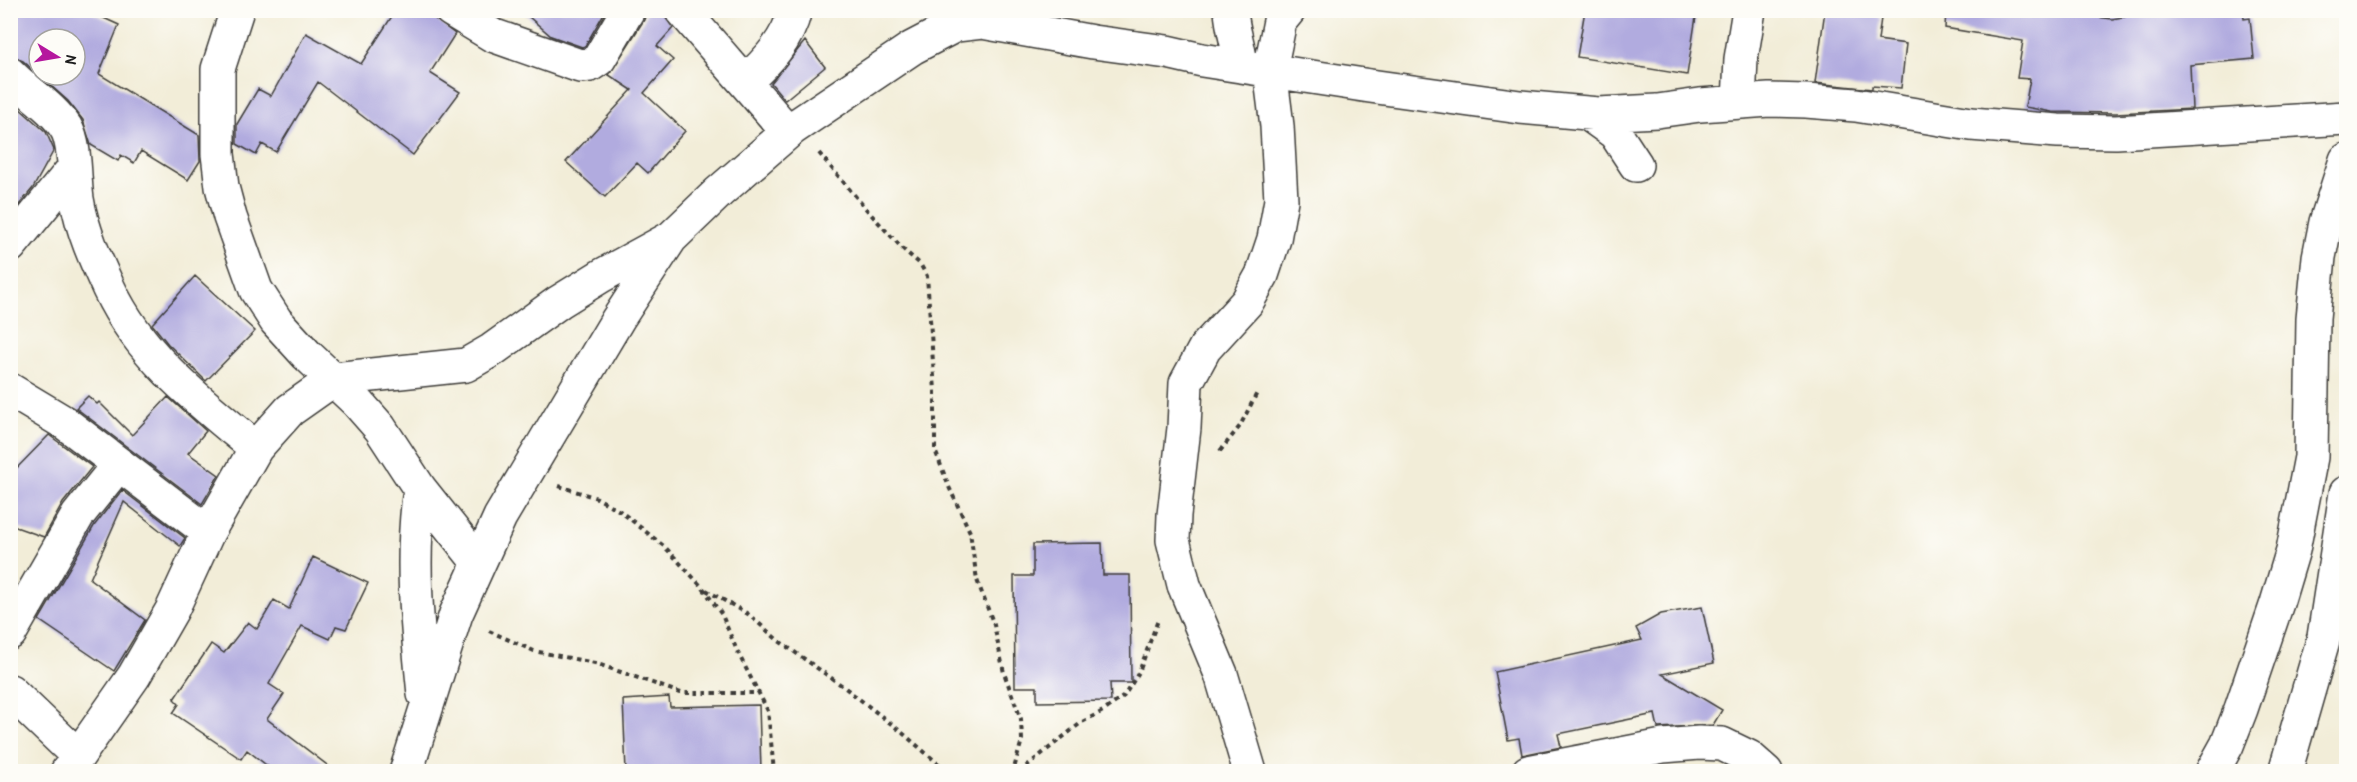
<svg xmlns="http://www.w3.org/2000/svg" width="2357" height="782" viewBox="0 0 2357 782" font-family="'Patrick Hand',sans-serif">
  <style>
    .building { fill: #b1abdf; fill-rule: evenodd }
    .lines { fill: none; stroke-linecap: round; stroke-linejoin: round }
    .minor-casing { stroke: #3c3b38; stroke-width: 36 }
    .path { stroke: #3c3b38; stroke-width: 4; stroke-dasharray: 4.5 4.5; stroke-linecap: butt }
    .minor { stroke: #fff; stroke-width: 33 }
  </style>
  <rect width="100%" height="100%" fill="#fdfcf7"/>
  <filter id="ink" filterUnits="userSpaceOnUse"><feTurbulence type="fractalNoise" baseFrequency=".0167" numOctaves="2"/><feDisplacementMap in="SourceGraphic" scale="12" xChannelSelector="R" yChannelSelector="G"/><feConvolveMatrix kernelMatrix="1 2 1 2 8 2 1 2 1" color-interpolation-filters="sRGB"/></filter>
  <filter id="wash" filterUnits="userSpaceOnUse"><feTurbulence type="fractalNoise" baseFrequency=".008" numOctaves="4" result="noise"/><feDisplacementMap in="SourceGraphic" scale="24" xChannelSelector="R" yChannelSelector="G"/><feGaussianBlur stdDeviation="1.35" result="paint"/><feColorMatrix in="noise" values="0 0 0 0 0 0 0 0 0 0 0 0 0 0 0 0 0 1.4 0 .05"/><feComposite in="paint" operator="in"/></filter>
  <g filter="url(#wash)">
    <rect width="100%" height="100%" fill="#f2edd8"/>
    <g id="blocks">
      <path class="building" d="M 10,10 L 86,10 L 119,25 L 99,74 L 199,135 L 200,161 L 188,180 L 141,151 L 134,163 L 121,155 L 118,161 L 91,145 L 83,120 L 68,101 L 23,61 L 10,56 ZM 39,39 L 75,39 L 75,75 L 39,75 Z
        M 396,10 L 432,10 L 435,19 L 455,34 L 430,73 L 460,92 L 413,155 L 318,82 L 276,152 L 262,144 L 256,155 L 237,144 L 237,124 L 258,89 L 271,96 L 306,33 L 361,64 Z
        M 521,10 L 606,10 L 585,46 L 582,47 L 551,36 Z
        M 647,10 L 660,10 L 673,28 L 657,46 L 673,60 L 644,93 L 685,131 L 648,173 L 637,163 L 605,197 L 566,162 L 632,90 L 609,75 L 644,20 Z
        M 1585,10 L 1697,10 L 1687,75 L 1577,57 Z
        M 1825,10 L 1879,10 L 1878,17 L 1881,18 L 1878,40 L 1906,44 L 1901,88 L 1872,86 L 1872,89 L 1815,83 Z
        M 1946,10 L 2045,10 L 2112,19 L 2160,10 L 2243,10 L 2244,19 L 2250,18 L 2254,59 L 2190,65 L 2192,109 L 2116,113 L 2052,112 L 2025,107 L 2030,79 L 2017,78 L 2023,41 L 1945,28 Z
        M 805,41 L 825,67 L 785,100 L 771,83 Z
        M 10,100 L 46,132 L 54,150 L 33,188 L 10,216 Z
        M 195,276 L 255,331 L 206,381 L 168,344 L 152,324 Z
        M 88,396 L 97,404 L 99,402 L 132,435 L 168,397 L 206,431 L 188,453 L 219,475 L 202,504 L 76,408 Z
        M 49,435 L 92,467 L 63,503 L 44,537 L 10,525 L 10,475 Z
        M 122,490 L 185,538 L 180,546 L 124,502 L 90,579 L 145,620 L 114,671 L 39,620 L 94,526 Z
        M 1102,543 L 1103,575 L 1130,575 L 1131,683 L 1110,683 L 1111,701 L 1037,702 L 1037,687 L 1015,687 L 1014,576 L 1033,576 L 1033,544 Z
        M 313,557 L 368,583 L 346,629 L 336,626 L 330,639 L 302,626 L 269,684 L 284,694 L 267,719 L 335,771 L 274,771 L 247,750 L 241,759 L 173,713 L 179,704 L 174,699 L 211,644 L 224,653 L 248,622 L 257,629 L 274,600 L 289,609 Z
        M 1702,607 L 1714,663 L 1662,674 L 1722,710 L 1713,725 L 1658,728 L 1655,714 L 1558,734 L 1561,747 L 1522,755 L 1519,738 L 1508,740 L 1495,672 L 1642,640 L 1636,628 L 1661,614 Z
        M 669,697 L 670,707 L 759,705 L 761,771 L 626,771 L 623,700 Z"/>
    </g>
  </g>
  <g filter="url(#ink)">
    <use href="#blocks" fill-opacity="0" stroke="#3c3b38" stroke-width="1.5"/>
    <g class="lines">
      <defs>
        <path id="minor" d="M 237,10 L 218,69 L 218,154 L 222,187 L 230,217 L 256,290 L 276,321 L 307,355 L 358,403 L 380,428 L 420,489 L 478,562
          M 451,10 L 492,35 L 580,66 L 590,65 L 599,59 L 628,10
          M 682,10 L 788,132
          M 1231,10 C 1232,30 1239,46 1241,65
          M 10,74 C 27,92 53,107 66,128 C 76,145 74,179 77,199 C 82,230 96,261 109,289 C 140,356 200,402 256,448
          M 745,82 C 767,62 788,40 795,10
          M 1739,102 L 1741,59 L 1749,10
          M 1587,113 L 1615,133 L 1636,165
          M 10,246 L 74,168
          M 10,390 L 65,423 L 208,532
          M 420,489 C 410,558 417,625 424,694
          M 10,633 L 78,515 L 119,464
          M 10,691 L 78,756
          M 67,772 L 134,676 L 172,610 L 208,532 L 256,448 L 290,410 L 334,379 L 466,365 L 492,350 L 559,302 L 601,276 L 669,239
          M 406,772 L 456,614 L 500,517 L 618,319 L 671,238 L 719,192 L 793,128 L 912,48 L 956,25 L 982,22 L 1093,42 L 1167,52 L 1202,60 L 1370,86 L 1520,107 L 1598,114 L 1657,111 L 1700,105 L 1769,100 L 1806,101 L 1856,105 L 1971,124 L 2058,131 L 2116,132 L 2346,118
          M 1250,772 L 1221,674 L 1184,585 L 1173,540 L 1174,515 L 1184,428 L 1186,383 L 1205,348 L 1247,302 L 1262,275 L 1274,239 L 1281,200 L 1277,126 L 1270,70 L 1280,21 L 1289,10
          M 1528,772 L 1663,746 L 1699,743 L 1722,744 L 1749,757 L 1766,772
          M 2212,772 L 2227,745 L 2241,709 L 2277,603 L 2293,550 L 2311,457 L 2313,318 L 2319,257 L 2326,222 L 2346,160
          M 2285,772 L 2324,637 L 2346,493"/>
      </defs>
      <use href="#minor" class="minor-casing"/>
      <path class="path" d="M 819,153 L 867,210 L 903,249 L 920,264 L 927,276 L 935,391 L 935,450 L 949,487 L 970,532 L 977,580 L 994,625 L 1004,673 L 1021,719 L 1022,740 L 1013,772
        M 1220,451 L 1240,426 L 1258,391
        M 559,486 L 597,498 L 620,511 L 665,547 L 703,588 L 722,615 L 738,653 L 768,711 L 774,772
        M 706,590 L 748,614 L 779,641 L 844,687 L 899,730 L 948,772
        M 489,631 L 534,651 L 595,663 L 681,693 L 759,693
        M 1019,772 L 1082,722 L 1105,710 L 1124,696 L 1139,672 L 1158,620"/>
      <use href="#minor" class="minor"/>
    </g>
  </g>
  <rect width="2357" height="782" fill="none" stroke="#fdfcf7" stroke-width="36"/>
  <g transform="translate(57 57) rotate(101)"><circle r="28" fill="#fdfcf7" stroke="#a3a29f" stroke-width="1.5"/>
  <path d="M0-4.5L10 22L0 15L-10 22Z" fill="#b5179e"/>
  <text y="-9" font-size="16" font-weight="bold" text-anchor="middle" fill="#1c1c1c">N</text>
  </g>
</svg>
